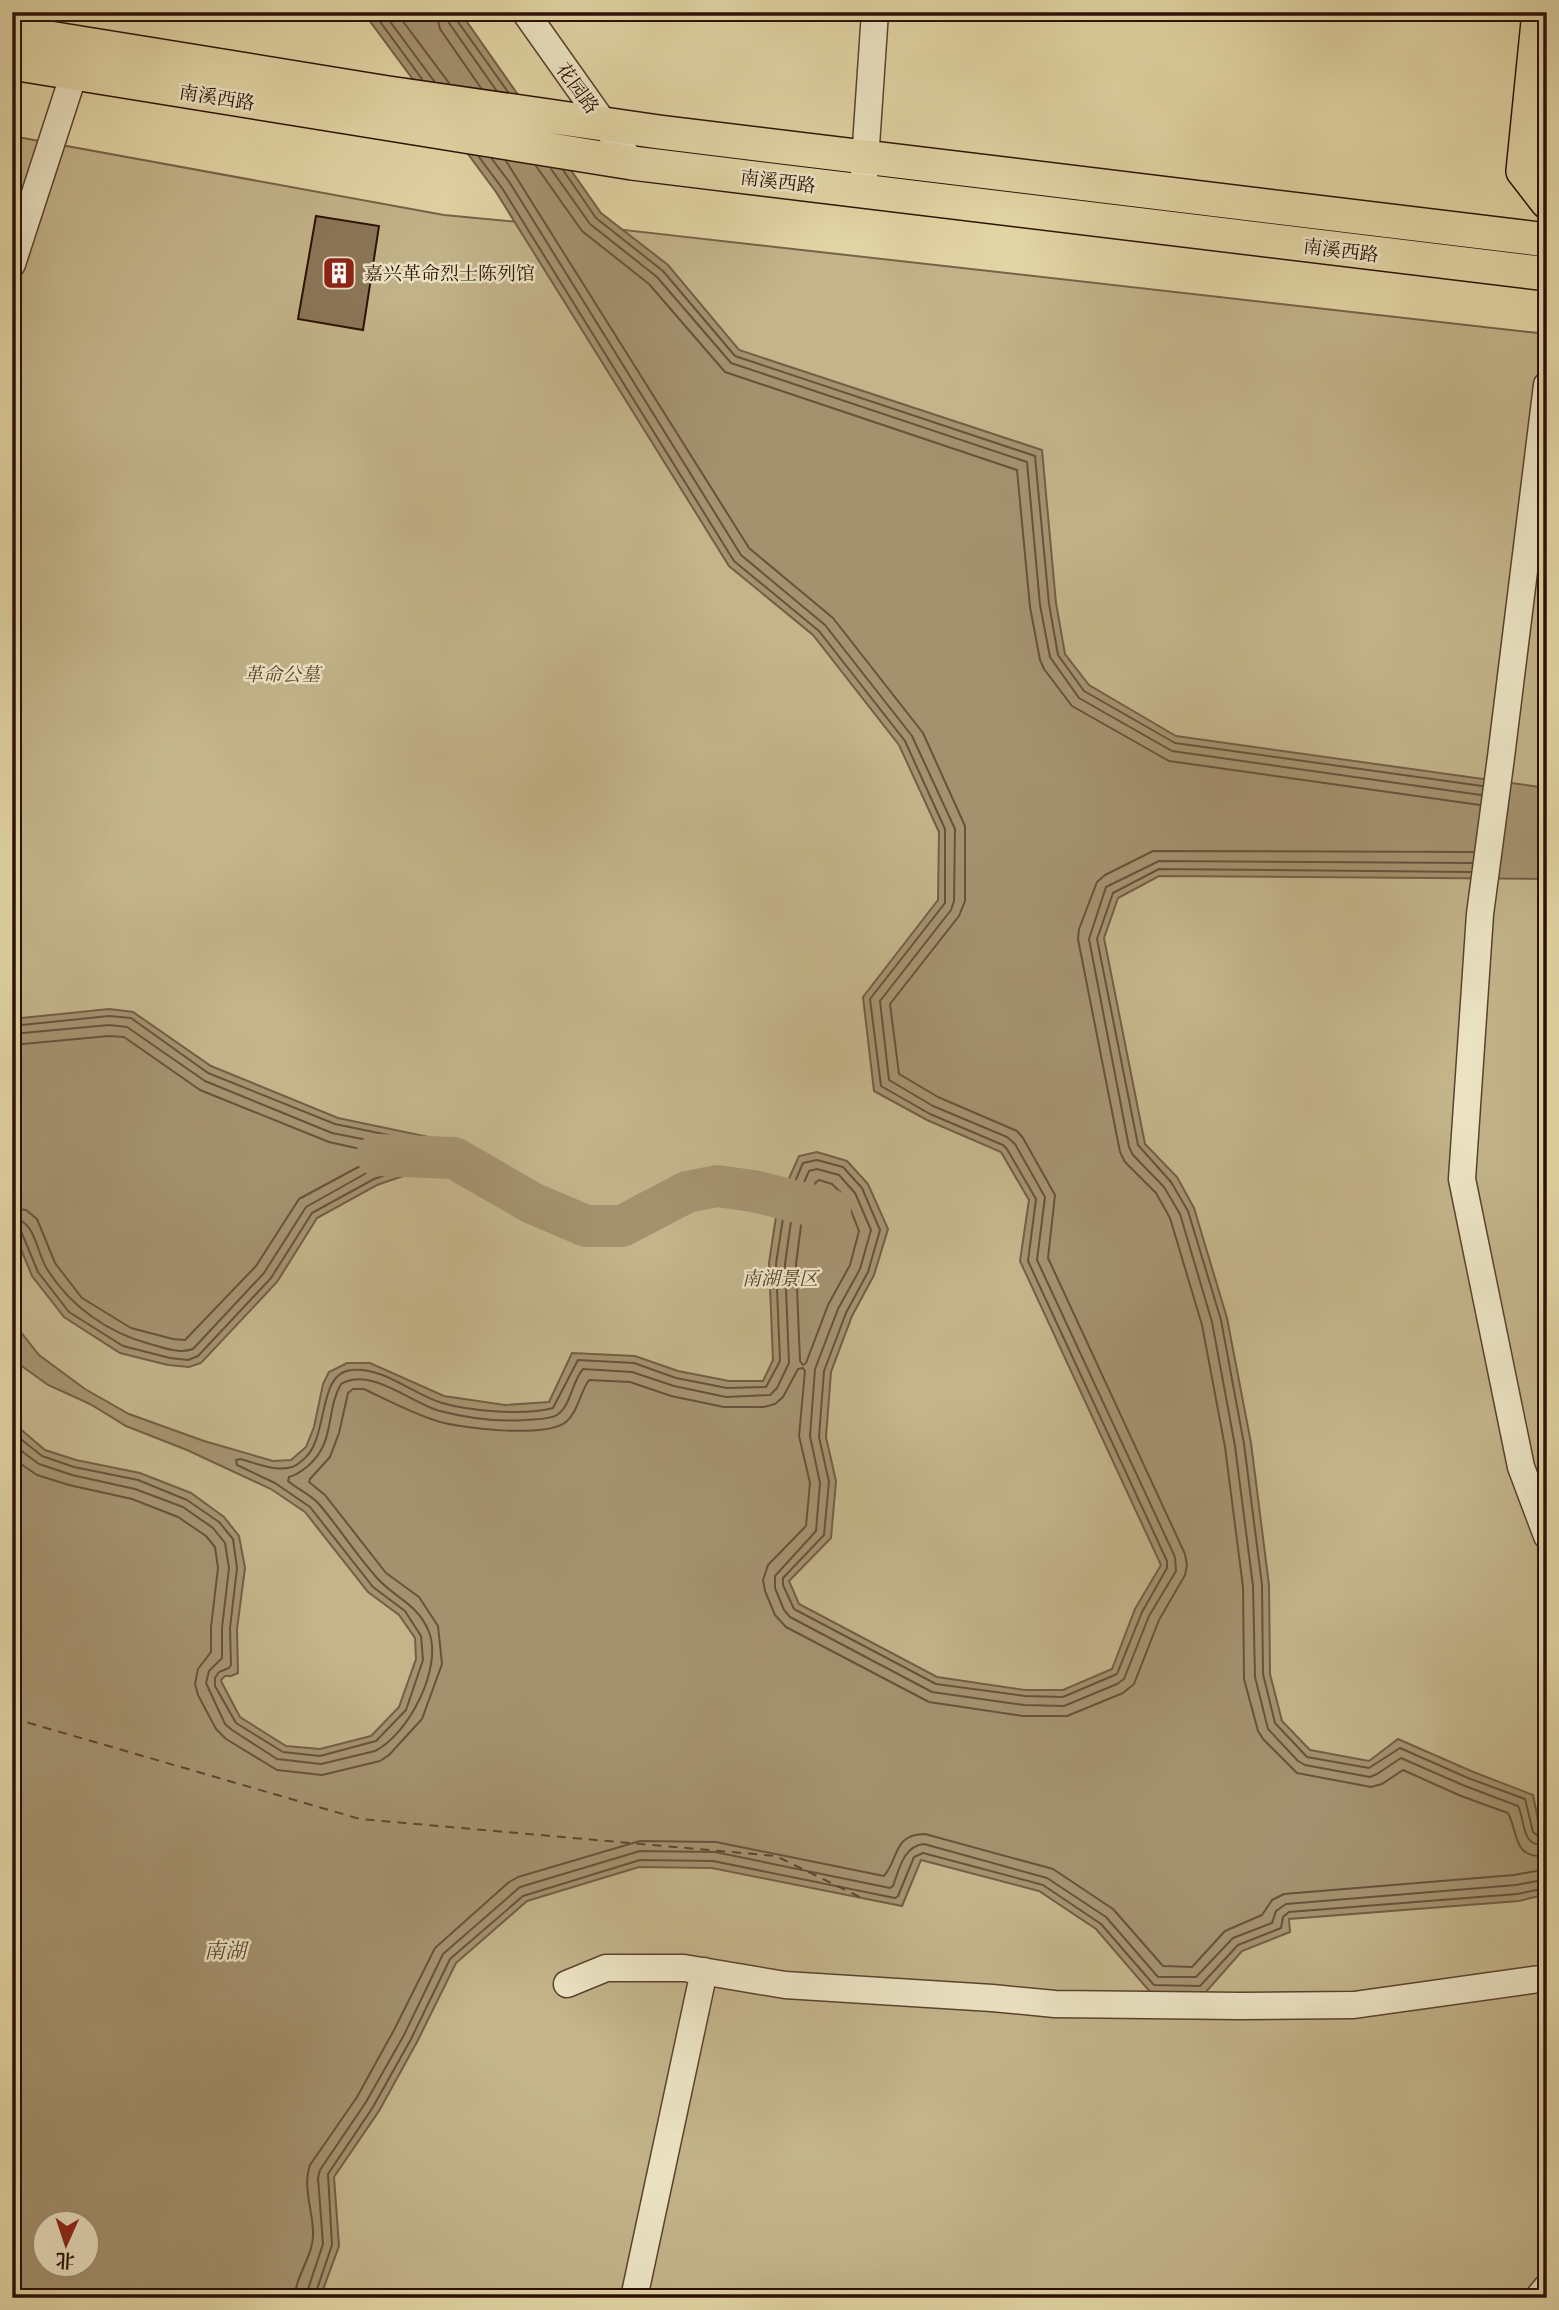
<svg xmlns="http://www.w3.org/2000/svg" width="1559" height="2310" viewBox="0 0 1559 2310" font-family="Vollkorn,'Noto Serif SC',serif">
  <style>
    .green { fill: #c3b48a; stroke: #786248; stroke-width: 2; fill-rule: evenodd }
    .water { fill: #a4926f; stroke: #745e45; stroke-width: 2; fill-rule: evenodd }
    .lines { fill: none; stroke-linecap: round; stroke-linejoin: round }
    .shore { stroke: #68523b; stroke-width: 2 }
    .river { stroke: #a4926f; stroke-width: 42 }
    .ferry { stroke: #5c4531; stroke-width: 2; stroke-dasharray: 9 7; stroke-linecap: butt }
    .building { fill: #8b7759; stroke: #2c1107; stroke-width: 2 }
    .minor-casing { stroke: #5a422e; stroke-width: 29 }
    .major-casing { stroke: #2c1107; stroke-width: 36 }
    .minor { stroke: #ece4c4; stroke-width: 26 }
    .major { stroke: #e2d5a5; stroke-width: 33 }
    .labels { text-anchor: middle; stroke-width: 5; stroke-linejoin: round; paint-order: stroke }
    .street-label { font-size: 19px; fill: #2c1107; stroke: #ece4c4 }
    .poi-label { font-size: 19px; fill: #2c1107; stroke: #ece4c4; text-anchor: start }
    .park-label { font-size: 19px; font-style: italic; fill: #59422e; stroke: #ece4c4 }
    .water-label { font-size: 21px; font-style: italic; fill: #5c4531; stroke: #ece4c4 }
  </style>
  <rect width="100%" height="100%" fill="#e2d5a5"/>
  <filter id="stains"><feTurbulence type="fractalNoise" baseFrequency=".00286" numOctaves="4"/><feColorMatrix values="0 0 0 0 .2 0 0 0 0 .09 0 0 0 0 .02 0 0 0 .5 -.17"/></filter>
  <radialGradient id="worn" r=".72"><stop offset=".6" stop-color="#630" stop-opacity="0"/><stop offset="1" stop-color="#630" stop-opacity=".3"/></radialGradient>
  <path class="green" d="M 12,136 L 444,215 L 616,231 L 616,229 L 1547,334 L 1547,2298 L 12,2298 ZM 46,2222 L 88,2222 L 88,2264 L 46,2264 Z"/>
  <path class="water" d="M 361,12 L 460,12 L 601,213 L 668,265 L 739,350 L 1042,450 L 1056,603 L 1065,654 L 1089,685 L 1176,736 L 1547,788 L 1547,879 L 1159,876 L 1118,898 L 1104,938 L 1145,1144 L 1177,1177 L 1194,1208 L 1227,1318 L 1251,1443 L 1269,1585 L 1270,1674 L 1282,1721 L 1310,1750 L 1369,1761 L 1398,1739 L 1471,1771 L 1533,1795 L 1540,1830 L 1547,1829 L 1547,1894 L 1519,1901 L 1289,1919 L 1290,1932 L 1242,1951 L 1205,1993 L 1151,1993 L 1096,1929 L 1039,1891 L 921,1860 L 902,1906 L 712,1868 L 639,1867 L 527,1901 L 456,1963 L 417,2042 L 379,2111 L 334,2177 L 339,2246 L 320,2298 L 12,2298 L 12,1422 L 45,1450 L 76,1460 L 140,1473 L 191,1493 L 224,1517 L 239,1536 L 245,1568 L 237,1629 L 238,1673 L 231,1676 L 225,1676 L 221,1680 L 222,1683 L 240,1717 L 286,1746 L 320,1749 L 371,1736 L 399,1707 L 416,1659 L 415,1638 L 399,1615 L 368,1592 L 305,1512 L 271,1489 L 187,1450 L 126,1426 L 90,1404 L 48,1385 L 12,1359 L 12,1321 L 39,1355 L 85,1389 L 129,1414 L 204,1441 L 273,1461 L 291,1460 L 306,1447 L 314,1427 L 323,1384 L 329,1372 L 347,1363 L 370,1363 L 444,1396 L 505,1405 L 549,1402 L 572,1353 L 635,1356 L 678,1371 L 729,1381 L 763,1381 L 773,1360 L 769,1263 L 778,1203 L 799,1156 L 817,1152 L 847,1161 L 868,1184 L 888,1229 L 874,1275 L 852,1316 L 831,1372 L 826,1437 L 836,1481 L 831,1538 L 789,1581 L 799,1604 L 937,1677 L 1025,1690 L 1063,1690 L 1112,1669 L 1135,1609 L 1161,1565 L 1020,1261 L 1029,1200 L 1001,1152 L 927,1120 L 874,1091 L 863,997 L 938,900 L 939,832 L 899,745 L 813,635 L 729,566 L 496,192 L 366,16 ZM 46,2222 L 88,2222 L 88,2264 L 46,2264 Z
    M 109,1009 L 133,1012 L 211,1066 L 338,1118 L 429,1137 L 435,1165 L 377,1185 L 317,1218 L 277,1282 L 201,1363 L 189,1367 L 168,1365 L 120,1353 L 64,1317 L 32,1276 L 12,1227 L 12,1019 Z"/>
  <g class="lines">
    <path class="shore" d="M 373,12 L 422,79
      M 383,12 L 434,81
      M 396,12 L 449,83
      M 436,12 L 440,29 L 481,88
      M 446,12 L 449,23 L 496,90
      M 455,12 L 456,19 L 508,92
      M 536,166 L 582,231 L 649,284 L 725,372 L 1017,470 L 1030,607 L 1040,660 L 1044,669 L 1072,706 L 1169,761 L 1480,805
      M 551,169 L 590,224 L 657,277 L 731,363 L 1027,462 L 1040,605 L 1050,657 L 1079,698 L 1172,751 L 1481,795
      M 563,170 L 596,218 L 663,271 L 735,356 L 1035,456 L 1049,604 L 1058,655 L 1084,691 L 1175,743 L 1482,786
      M 1473,852 L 1153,851 L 1105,875 L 1097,882 L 1079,929 L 1078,939 L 1120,1152 L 1125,1162 L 1156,1193 L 1170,1218 L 1202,1325 L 1225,1447 L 1243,1587 L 1244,1679 L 1258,1731 L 1263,1739 L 1297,1773 L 1371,1787 L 1382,1784 L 1403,1770 L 1461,1796 L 1508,1813 C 1519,1834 1512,1859 1547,1856
      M 1472,863 L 1159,861 L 1106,887 L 1089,939 L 1129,1147 L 1133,1155 L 1164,1187 L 1180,1214 L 1212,1322 L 1235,1446 L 1253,1586 L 1255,1677 L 1268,1729 L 1298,1761 L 1305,1765 L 1370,1777 L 1377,1774 L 1401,1758 L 1465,1786 L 1518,1806 C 1526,1822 1520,1848 1547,1845
      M 1471,872 L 1159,869 L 1113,893 L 1097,939 L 1138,1145 L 1171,1182 L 1188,1211 L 1221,1320 L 1244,1444 L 1262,1585 L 1263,1674 L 1275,1723 L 1307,1757 L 1369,1768 L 1400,1748 L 1468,1778 L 1525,1799 L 1533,1832 L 1539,1837 L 1547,1837
      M 12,1026 L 109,1016 L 131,1018 L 208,1073 L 335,1124 L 422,1142 L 426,1158 L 424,1162 L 374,1179 L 312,1213 L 271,1278 L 198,1356 L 188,1360 L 170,1358 L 123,1346 L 69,1312 L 38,1272 L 21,1231 L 12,1227
      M 12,1034 L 109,1025 L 127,1027 L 205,1081 L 332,1133 L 413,1149 L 416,1153 L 413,1156 L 370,1171 L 306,1207 L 264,1273 L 193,1349 C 180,1354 164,1348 150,1344 C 108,1333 70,1306 47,1269 C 36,1252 36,1220 12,1218
      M 12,1045 L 109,1036 L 124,1037 L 200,1090 L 329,1142 L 374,1152 L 376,1156 L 375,1158 L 299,1199 L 256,1266 L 185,1340 L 173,1339 L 131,1328 L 82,1298 L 55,1263 L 37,1219 L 26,1210 L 12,1208
      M 819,1180 L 832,1184 L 846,1198 L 859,1231 L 850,1265 L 828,1305 L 806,1363 L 803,1365 L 800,1361 L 796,1264 L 803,1210 L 816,1182 Z
      M 12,1432 L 42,1456 L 74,1467 L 138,1480 L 187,1500 L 219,1522 L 233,1539 L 237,1568 L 230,1628 L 231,1665 L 229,1668 L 219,1672 L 215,1678 L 215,1686 L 236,1723 L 283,1752 L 320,1756 L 376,1741 L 406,1710 L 423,1660 L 421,1636 L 405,1611 L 373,1587 L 310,1507 L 275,1483 L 237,1465 L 236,1460 L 240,1459 C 256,1463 275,1472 292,1467 C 297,1466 301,1461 305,1458 C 329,1436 317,1372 352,1370 C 384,1367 412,1394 442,1403 C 470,1411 525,1416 553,1408 L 578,1360 L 634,1363 L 676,1378 L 727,1388 L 766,1387 L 780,1361 L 776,1264 L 785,1205 L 803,1163 L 817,1160 L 843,1167 L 862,1188 L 880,1230 L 868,1272 L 846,1313 L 824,1371 L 819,1437 L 829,1482 L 824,1535 L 783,1578 L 783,1585 L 794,1609 L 936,1684 L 1025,1696 L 1063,1697 L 1117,1674 L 1142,1612 L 1167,1568 L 1167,1561 L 1028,1261 L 1036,1199 L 1007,1149 L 1003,1145 L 930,1114 L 881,1086 L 870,999 L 945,903 L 945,829 L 905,741 L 819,631 L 734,561 L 502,188 L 479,157
      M 12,1444 L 39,1464 L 72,1475 L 135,1489 L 183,1507 L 213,1528 L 225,1543 L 229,1568 L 222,1628 L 222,1658 L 209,1671 L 206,1683 L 225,1724 L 232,1730 L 277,1759 L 321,1764 L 375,1751 C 408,1735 443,1668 429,1632 C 418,1604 395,1598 378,1579 C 356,1555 339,1527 318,1503 C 310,1494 297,1489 288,1481 L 289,1477 C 297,1475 302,1471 308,1466 C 336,1442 325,1412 341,1384 C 370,1366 411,1403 440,1411 C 467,1418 498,1422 525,1420 C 535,1419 549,1420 557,1415 C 571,1406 572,1381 583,1369 L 632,1372 L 674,1386 L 726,1397 L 770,1395 L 777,1388 L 789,1363 L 785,1264 L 793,1207 L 809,1171 L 817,1169 L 839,1175 L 855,1193 L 871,1230 L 860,1269 L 838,1309 L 815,1369 L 810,1436 L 820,1483 L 816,1531 L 775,1576 L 775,1588 L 784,1610 L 790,1617 L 932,1692 L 1024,1705 L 1064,1706 L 1117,1684 L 1124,1679 L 1149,1616 L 1176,1571 L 1175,1557 L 1037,1260 L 1045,1197 L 1015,1144 L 1007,1137 L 933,1106 L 889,1080 L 880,1001 L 951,910 L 954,901 L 955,829 L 912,736 L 825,625 L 741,555 L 510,183 L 492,159
      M 12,1458 L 37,1475 L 69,1485 L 132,1499 L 178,1517 L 206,1536 L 215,1547 L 218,1568 L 211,1627 L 211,1652 L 198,1669 L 195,1684 L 198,1695 L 216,1729 L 226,1739 L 277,1770 L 322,1775 L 380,1761 L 389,1755 L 422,1719 L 442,1664 L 438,1626 L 419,1597 L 386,1573 L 325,1495 L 309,1482 L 310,1479 L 330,1457 L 339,1433 L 348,1393 L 353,1389 L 364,1389 C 387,1400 410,1412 434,1420 C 458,1429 546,1438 566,1422 C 578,1412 580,1392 589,1380 L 630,1382 L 671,1396 L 724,1407 L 764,1407 L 775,1404 L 783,1397 L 798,1369 L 803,1368 L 805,1371 L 799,1436 L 810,1483 L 806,1526 L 768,1565 L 763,1580 L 765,1591 L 775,1615 L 786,1627 L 929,1702 L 1023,1716 L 1067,1716 L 1123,1693 L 1134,1684 L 1159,1620 L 1185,1575 L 1187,1565 L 1185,1554 L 1048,1258 L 1055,1195 L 1023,1138 L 1017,1131 L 938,1097 L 899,1074 L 890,1004 L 959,916 L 965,901 L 965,826 L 923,733 L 833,618 L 749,548 L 506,161
      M 295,2298 C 295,2279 308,2263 312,2244 C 317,2219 301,2190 310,2165 L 357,2097 L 394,2030 L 435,1948 L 509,1882 L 518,1877 L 640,1841 L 716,1842 L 884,1876 C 899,1859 893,1834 925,1834 L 1053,1869 L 1113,1909 L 1163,1966 L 1192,1967 L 1225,1931 L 1262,1915 L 1272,1900 L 1284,1894 L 1514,1875 L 1547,1869
      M 305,2298 L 323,2244 L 318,2178 L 320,2170 L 366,2102 L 404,2035 L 443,1954 L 520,1887 L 640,1851 L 715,1852 L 890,1888 L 893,1886 C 899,1870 903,1846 924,1844 L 1047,1878 L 1106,1917 L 1158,1977 L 1196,1977 L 1233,1938 L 1272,1923 L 1276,1911 L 1286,1904 L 1516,1885 L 1547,1879
      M 314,2298 L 332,2245 L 328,2174 L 373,2107 L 411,2039 L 450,1959 L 523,1896 L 640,1860 L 713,1861 L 895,1898 L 898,1896 L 914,1857 L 923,1853 L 1043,1885 L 1101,1924 L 1154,1985 L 1200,1986 L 1238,1945 L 1281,1928 L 1283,1917 L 1289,1912 L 1517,1894 L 1547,1888"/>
    <path class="river" d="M 377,1155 L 454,1158 L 532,1203 L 586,1226 L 622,1226 L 687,1192 L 717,1186 L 753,1191 L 830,1210 L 829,1217"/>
    <path class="ferry" d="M 12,1718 L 360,1819 L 776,1856 L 864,1899"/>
  </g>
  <path class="building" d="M 316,216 L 379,226 L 363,330 L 298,319 Z"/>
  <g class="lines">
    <defs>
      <path id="minor" d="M 525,12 L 632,163
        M 864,175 L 875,12
        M 12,264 L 80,55
        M 1547,385 L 1501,757 L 1480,914 L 1462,1179 L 1521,1467 L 1547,1536
        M 567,1984 L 606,1968 L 684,1968 L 785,1985 L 992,1998 L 1055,2004 L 1240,2006 L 1354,2005 L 1547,1978
        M 634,2298 L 704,1971
        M 1538,2298 L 1547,2287"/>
      <path id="major" d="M 1539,12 L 1523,171 L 1547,202
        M 12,32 L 388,93 L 659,132 L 1547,240
        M 12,63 L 632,163 L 1547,274"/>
    </defs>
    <use href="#minor" class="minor-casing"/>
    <use href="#major" class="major-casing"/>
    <use href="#minor" class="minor"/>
    <use href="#major" class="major"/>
  </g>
  <defs>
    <symbol id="building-square" viewBox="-11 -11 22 22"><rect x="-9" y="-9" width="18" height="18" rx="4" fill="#8f2418" stroke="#ece4c4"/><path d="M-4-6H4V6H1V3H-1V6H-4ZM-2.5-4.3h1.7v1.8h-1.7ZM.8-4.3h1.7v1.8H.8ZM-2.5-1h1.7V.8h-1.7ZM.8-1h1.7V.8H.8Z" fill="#fff"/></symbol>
  </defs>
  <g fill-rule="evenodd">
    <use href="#building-square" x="320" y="254" width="38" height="38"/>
  </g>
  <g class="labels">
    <g class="street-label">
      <text transform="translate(578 88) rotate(54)" y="7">花园路</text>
      <text transform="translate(217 97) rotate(9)" y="7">南溪西路</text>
      <text transform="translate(778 181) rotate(7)" y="7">南溪西路</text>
      <text transform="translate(1341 250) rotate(7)" y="7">南溪西路</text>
    </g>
    <g class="poi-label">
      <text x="364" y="280">嘉兴革命烈士陈列馆</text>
    </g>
    <g class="park-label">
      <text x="282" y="681">革命公墓</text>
      <text x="780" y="1285">南湖景区</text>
    </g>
    <g class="water-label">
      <text x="225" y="1958">南湖</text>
    </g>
  </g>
  <rect width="1559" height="2310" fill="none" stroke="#e2d5a5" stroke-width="42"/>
  <rect x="14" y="14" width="1531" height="2282" fill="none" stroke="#2c1107" stroke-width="3.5"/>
  <rect x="21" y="21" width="1517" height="2268" fill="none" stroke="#2c1107" stroke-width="2"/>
  <g transform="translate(66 2244) rotate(183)"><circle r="33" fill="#ece4c4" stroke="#9f9078" stroke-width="2"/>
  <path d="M0-5L12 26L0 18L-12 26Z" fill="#8f2418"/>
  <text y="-10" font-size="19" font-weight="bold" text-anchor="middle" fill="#2c1107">北</text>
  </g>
  <rect width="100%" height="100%" filter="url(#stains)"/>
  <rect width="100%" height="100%" fill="url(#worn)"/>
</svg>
